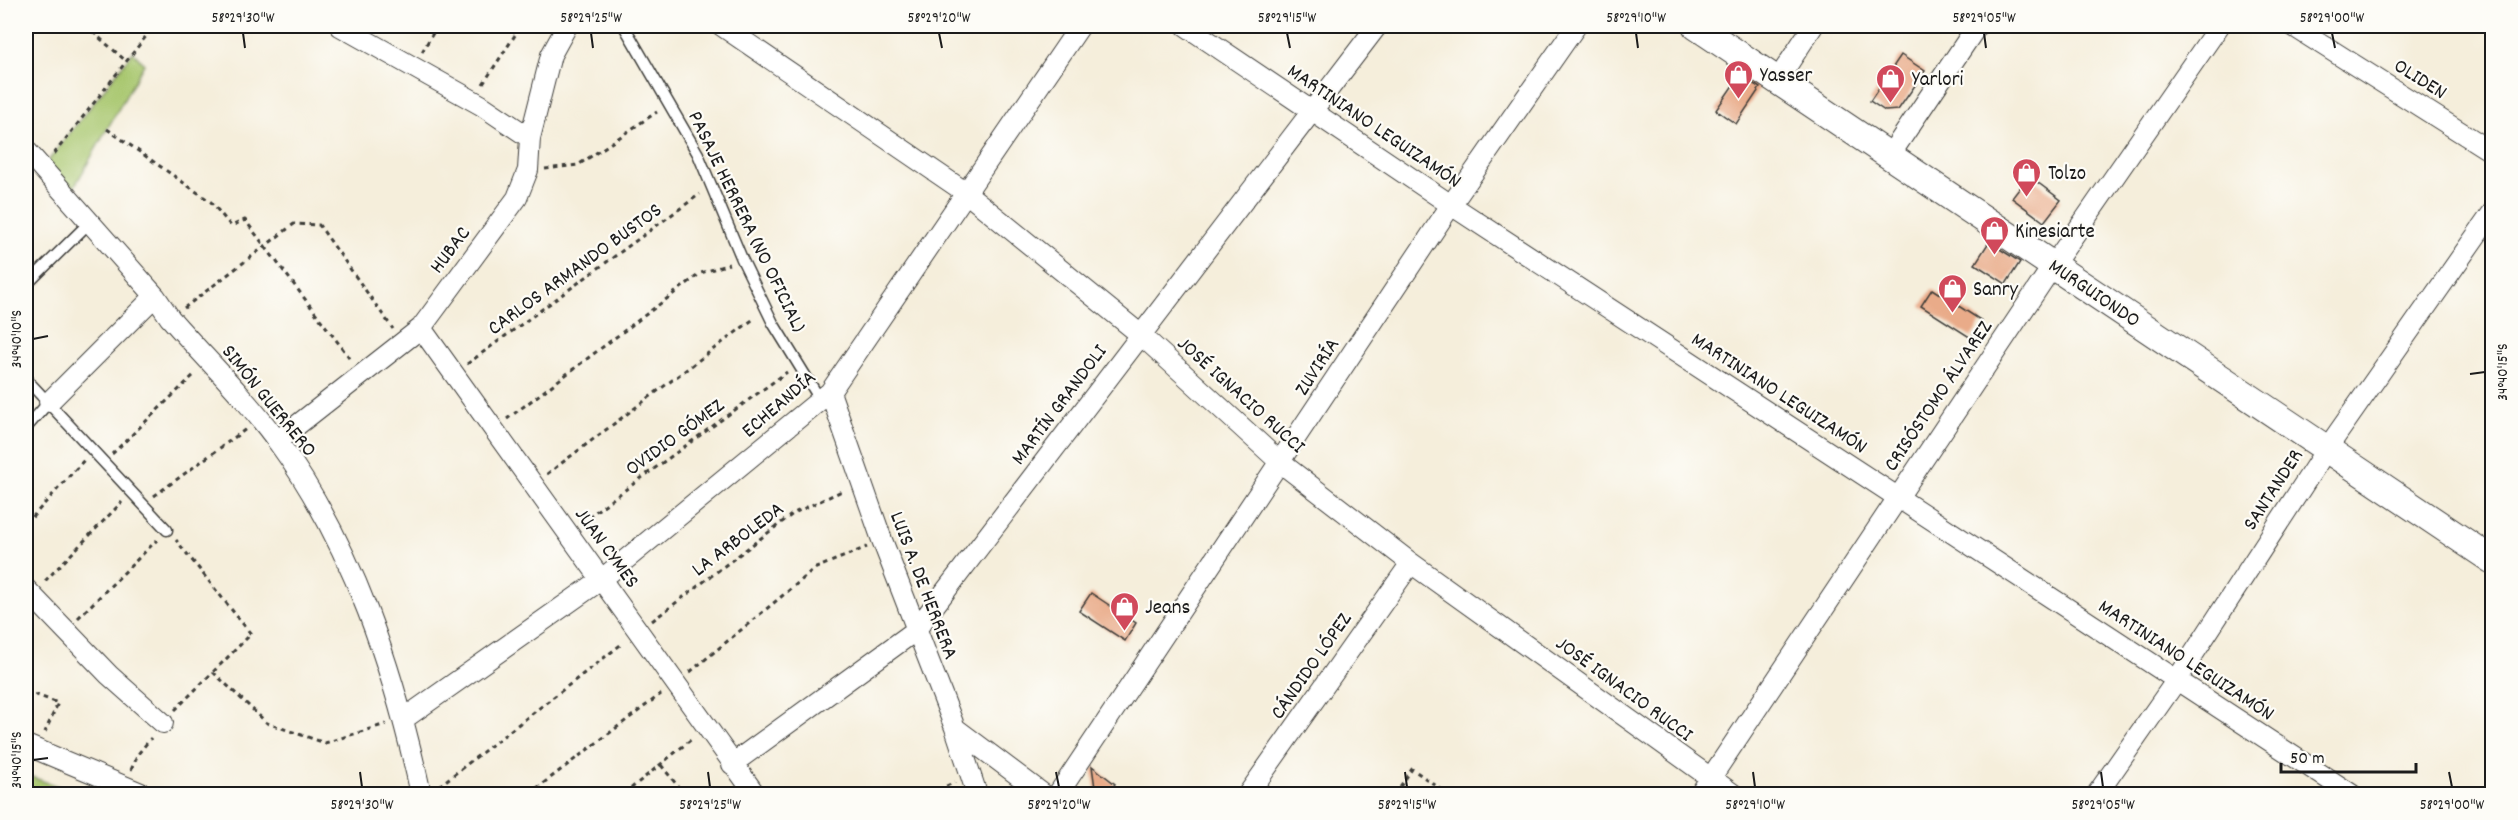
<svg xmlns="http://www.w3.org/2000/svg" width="2518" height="820" viewBox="0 0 2518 820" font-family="Dekko,sans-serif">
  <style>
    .green { fill: #a9c76f; stroke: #627246; stroke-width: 1.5 }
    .building { fill: #e9ab89 }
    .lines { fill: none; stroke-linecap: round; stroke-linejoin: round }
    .lane-casing { stroke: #3d3c39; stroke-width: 13 }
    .street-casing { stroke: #3d3c39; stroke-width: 22 }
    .secondary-casing { stroke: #3d3c39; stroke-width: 29 }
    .path { stroke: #3d3c39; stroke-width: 3; stroke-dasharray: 4.5 4.5; stroke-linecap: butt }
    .lane { stroke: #fff; stroke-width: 10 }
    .street { stroke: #fff; stroke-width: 20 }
    .secondary { stroke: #fff; stroke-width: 27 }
    .ticks { fill: none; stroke: #1c1c1c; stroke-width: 2 }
    .labels { text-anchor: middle; stroke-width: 4.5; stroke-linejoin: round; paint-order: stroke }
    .poi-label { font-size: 21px; fill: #1c1c1c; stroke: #fdfcf7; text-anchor: start }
    .street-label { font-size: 21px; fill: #1c1c1c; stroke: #fdfcf7 }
    .neatline { fill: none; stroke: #1c1c1c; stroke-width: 2 }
    .ticks-label { font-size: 15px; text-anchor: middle; fill: #1c1c1c }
  </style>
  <rect width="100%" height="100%" fill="#fdfcf7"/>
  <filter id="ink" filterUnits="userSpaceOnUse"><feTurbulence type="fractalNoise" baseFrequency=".0167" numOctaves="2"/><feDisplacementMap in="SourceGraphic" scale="12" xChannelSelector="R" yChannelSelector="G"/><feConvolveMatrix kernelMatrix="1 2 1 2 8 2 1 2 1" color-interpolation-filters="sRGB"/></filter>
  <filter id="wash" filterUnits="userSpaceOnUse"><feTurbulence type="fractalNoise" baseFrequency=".008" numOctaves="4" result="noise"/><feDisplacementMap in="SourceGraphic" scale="24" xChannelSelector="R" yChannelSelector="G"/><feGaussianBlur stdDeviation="1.35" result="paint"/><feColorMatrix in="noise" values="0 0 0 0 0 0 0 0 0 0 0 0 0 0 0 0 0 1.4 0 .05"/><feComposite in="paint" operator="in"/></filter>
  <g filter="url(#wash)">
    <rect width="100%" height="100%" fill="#f5eedb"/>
    <path class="green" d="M 133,52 L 144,64 L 68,198 L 42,169 Z
      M 26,775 L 79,794 L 26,794 Z"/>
    <g id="blocks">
      <path class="building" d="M 1901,55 L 1925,71 L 1898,110 L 1885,111 L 1870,101 Z
        M 1740,75 L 1760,88 L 1736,124 L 1716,110 Z
        M 2029,176 L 2061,200 L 2044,222 L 2012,198 Z
        M 1989,242 L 2020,262 L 2006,284 L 1975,264 Z
        M 1932,289 L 1982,321 L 1971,338 L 1921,306 Z
        M 1091,593 L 1136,623 L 1125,641 L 1079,611 Z
        M 1092,766 L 1115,784 L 1107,795 L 1096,795 Z"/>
    </g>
  </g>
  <g filter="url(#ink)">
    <use href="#blocks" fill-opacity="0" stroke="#3d3c39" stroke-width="1.5"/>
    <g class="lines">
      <defs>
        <path id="lane" d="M 624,26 L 698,154 L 742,259 L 773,323 L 821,401
          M 26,285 L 91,221
          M 26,379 L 167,530
          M 26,428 L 49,402"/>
        <path id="street" d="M 340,26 L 481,105 L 530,138
          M 722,26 L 965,192 L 1141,335 L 1281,463 L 1411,563 L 1733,794
          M 1186,26 L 1451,205 L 2351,794
          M 2293,26 L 2492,152
          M 1777,81 L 1813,26
          M 26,150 L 155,296 L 170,318 C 206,359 246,398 278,442 C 353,545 394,671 421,794
          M 1890,155 L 1977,26
          M 421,328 L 755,794
          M 830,392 L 882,540 L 955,728 L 977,794
          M 49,402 L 155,296
          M 277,441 L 421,328 L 517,198 L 528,170 L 530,138 L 551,55 L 567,26
          M 26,589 L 109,675 L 163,723
          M 405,718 L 602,579 L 830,392 L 1080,26
          M 955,728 L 1043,794
          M 26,745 L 143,794
          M 732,764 L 915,631 L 1377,26
          M 1058,794 L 1451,205 L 1576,26
          M 1248,794 L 1411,563
          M 1700,794 L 2054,264 L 2219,26
          M 2097,794 L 2176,681 L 2326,450 L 2492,213"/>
        <path id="secondary" d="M 1696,26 L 2492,560"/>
      </defs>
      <use href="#lane" class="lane-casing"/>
      <use href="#street" class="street-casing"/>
      <use href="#secondary" class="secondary-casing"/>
      <path class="path" d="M 86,26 L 126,61
        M 422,52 L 437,26
        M 483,84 L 521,26
        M 107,129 L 211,202 L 231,226 L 245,220 L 352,361
        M 54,154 L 154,26
        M 545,169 L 578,165 L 657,112
        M 26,251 L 33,258
        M 184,308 L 294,224 L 319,225 L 393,329
        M 467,364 L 700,194
        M 507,419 L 701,273 L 729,264
        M 112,454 L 196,373
        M 547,474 L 755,318
        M 154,496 L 246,429
        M 581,522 L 787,372
        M 26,524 L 84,460
        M 45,581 L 122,502
        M 78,618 L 157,540
        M 652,621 L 794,513 L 844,490
        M 213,672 L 267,723 L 325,743 L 386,724
        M 690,672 L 816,568 L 867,547
        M 26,691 L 58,703 L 45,732
        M 175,710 L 251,634 L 176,540
        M 661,765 L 684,794
        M 131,770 L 138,754 L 151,738
        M 439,786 L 623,643
        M 529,794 L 661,694
        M 624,794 L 693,738
        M 930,794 L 955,782
        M 1395,794 L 1412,769 L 1448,794"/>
      <use href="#lane" class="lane"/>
      <use href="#street" class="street"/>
      <use href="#secondary" class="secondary"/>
    </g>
  </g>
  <path class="ticks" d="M 243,33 L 245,48M 591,33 L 593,48M 939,33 L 942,48M 1287,33 L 1290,48M 1636,33 L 1638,48M 1984,33 L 1986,48M 2332,33 L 2335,48M 33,339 L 48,336M 2470,374 L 2485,372M 33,760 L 48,758M 360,772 L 362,787M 708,772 L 710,787M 1056,772 L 1059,787M 1405,772 L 1407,787M 1753,772 L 1755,787M 2101,772 L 2103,787M 2449,772 L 2452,787"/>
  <defs>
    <symbol id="shop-pin" viewBox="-11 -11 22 30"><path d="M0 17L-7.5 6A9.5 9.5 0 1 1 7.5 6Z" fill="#d1495b" stroke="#fdfcf7"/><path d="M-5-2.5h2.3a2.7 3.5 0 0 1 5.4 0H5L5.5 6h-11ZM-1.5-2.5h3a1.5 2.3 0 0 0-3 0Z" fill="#fff"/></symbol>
  </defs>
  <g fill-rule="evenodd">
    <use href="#shop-pin" x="1722" y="58" width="33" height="45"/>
    <use href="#shop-pin" x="1874" y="62" width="33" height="45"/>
    <use href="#shop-pin" x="2010" y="156" width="33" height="45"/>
    <use href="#shop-pin" x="1978" y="214" width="33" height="45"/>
    <use href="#shop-pin" x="1936" y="272" width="33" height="45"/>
    <use href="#shop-pin" x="1108" y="590" width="33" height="45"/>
  </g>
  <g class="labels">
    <g class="poi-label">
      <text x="1760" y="81">Yasser</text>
      <text x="1912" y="85">Yarlori</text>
      <text x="2048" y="179">Tolzo</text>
      <text x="2015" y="237">Kinesiarte</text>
      <text x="1973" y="295">Sanry</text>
      <text x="1145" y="613">Jeans</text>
    </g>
    <g class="street-label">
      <text transform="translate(2421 78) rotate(32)" y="7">OLIDEN</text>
      <text transform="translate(1375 125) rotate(34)" y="7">MARTINIANO LEGUIZAMÓN</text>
      <text transform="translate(748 221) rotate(64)" y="7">PASAJE HERRERA (NO OFICIAL)</text>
      <text transform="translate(449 249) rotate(-53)" y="7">HUBAC</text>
      <text transform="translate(574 268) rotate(-36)" y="7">CARLOS ARMANDO BUSTOS</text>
      <text transform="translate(2095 292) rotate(34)" y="7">MURGUIONDO</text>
      <text transform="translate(1316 366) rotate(-57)" y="7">ZUVIRÍA</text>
      <text transform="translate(1780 392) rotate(33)" y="7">MARTINIANO LEGUIZAMÓN</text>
      <text transform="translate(1242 394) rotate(42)" y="7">JOSÉ IGNACIO RUCCI</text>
      <text transform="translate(1937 395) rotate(-56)" y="7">CRISÓSTOMO ÁLVAREZ</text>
      <text transform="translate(270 400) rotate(51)" y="7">SIMÓN GUERRERO</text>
      <text transform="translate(778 403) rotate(-41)" y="7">ECHEANDÍA</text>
      <text transform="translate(1058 404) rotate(-53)" y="7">MARTÍN GRANDOLI</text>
      <text transform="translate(674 436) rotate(-36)" y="7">OVIDIO GÓMEZ</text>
      <text transform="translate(2272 489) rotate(-57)" y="7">SANTANDER</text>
      <text transform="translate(737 538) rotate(-37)" y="7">LA ARBOLEDA</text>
      <text transform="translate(608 547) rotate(54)" y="7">JUAN CYMES</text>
      <text transform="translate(925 585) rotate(69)" y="7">LUIS A. DE HERRERA</text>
      <text transform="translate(2187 659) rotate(33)" y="7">MARTINIANO LEGUIZAMÓN</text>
      <text transform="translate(1310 665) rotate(-55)" y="7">CÁNDIDO LÓPEZ</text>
      <text transform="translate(1625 688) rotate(36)" y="7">JOSÉ IGNACIO RUCCI</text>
    </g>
  </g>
  <rect width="2518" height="820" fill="none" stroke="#fdfcf7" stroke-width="66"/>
  <path d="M2281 763v9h135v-9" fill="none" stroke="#1c1c1c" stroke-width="3"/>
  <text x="2290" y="763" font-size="18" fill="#1c1c1c" stroke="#fdfcf7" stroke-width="4.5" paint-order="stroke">50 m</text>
  <rect x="33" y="33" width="2452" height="754" class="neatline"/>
  <g class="ticks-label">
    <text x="243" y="22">58°29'30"W</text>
    <text x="591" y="22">58°29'25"W</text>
    <text x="939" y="22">58°29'20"W</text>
    <text x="1287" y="22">58°29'15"W</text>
    <text x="1636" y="22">58°29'10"W</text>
    <text x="1984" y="22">58°29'05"W</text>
    <text x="2332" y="22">58°29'00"W</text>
    <text transform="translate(16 339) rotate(-90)" y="5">34°40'10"S</text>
    <text transform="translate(2502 372) rotate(-90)" y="5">34°40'15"S</text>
    <text transform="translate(16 760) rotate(-90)" y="5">34°40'15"S</text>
    <text x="362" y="809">58°29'30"W</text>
    <text x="710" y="809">58°29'25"W</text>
    <text x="1059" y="809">58°29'20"W</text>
    <text x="1407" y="809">58°29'15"W</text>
    <text x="1755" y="809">58°29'10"W</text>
    <text x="2103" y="809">58°29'05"W</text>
    <text x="2452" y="809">58°29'00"W</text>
  </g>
</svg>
